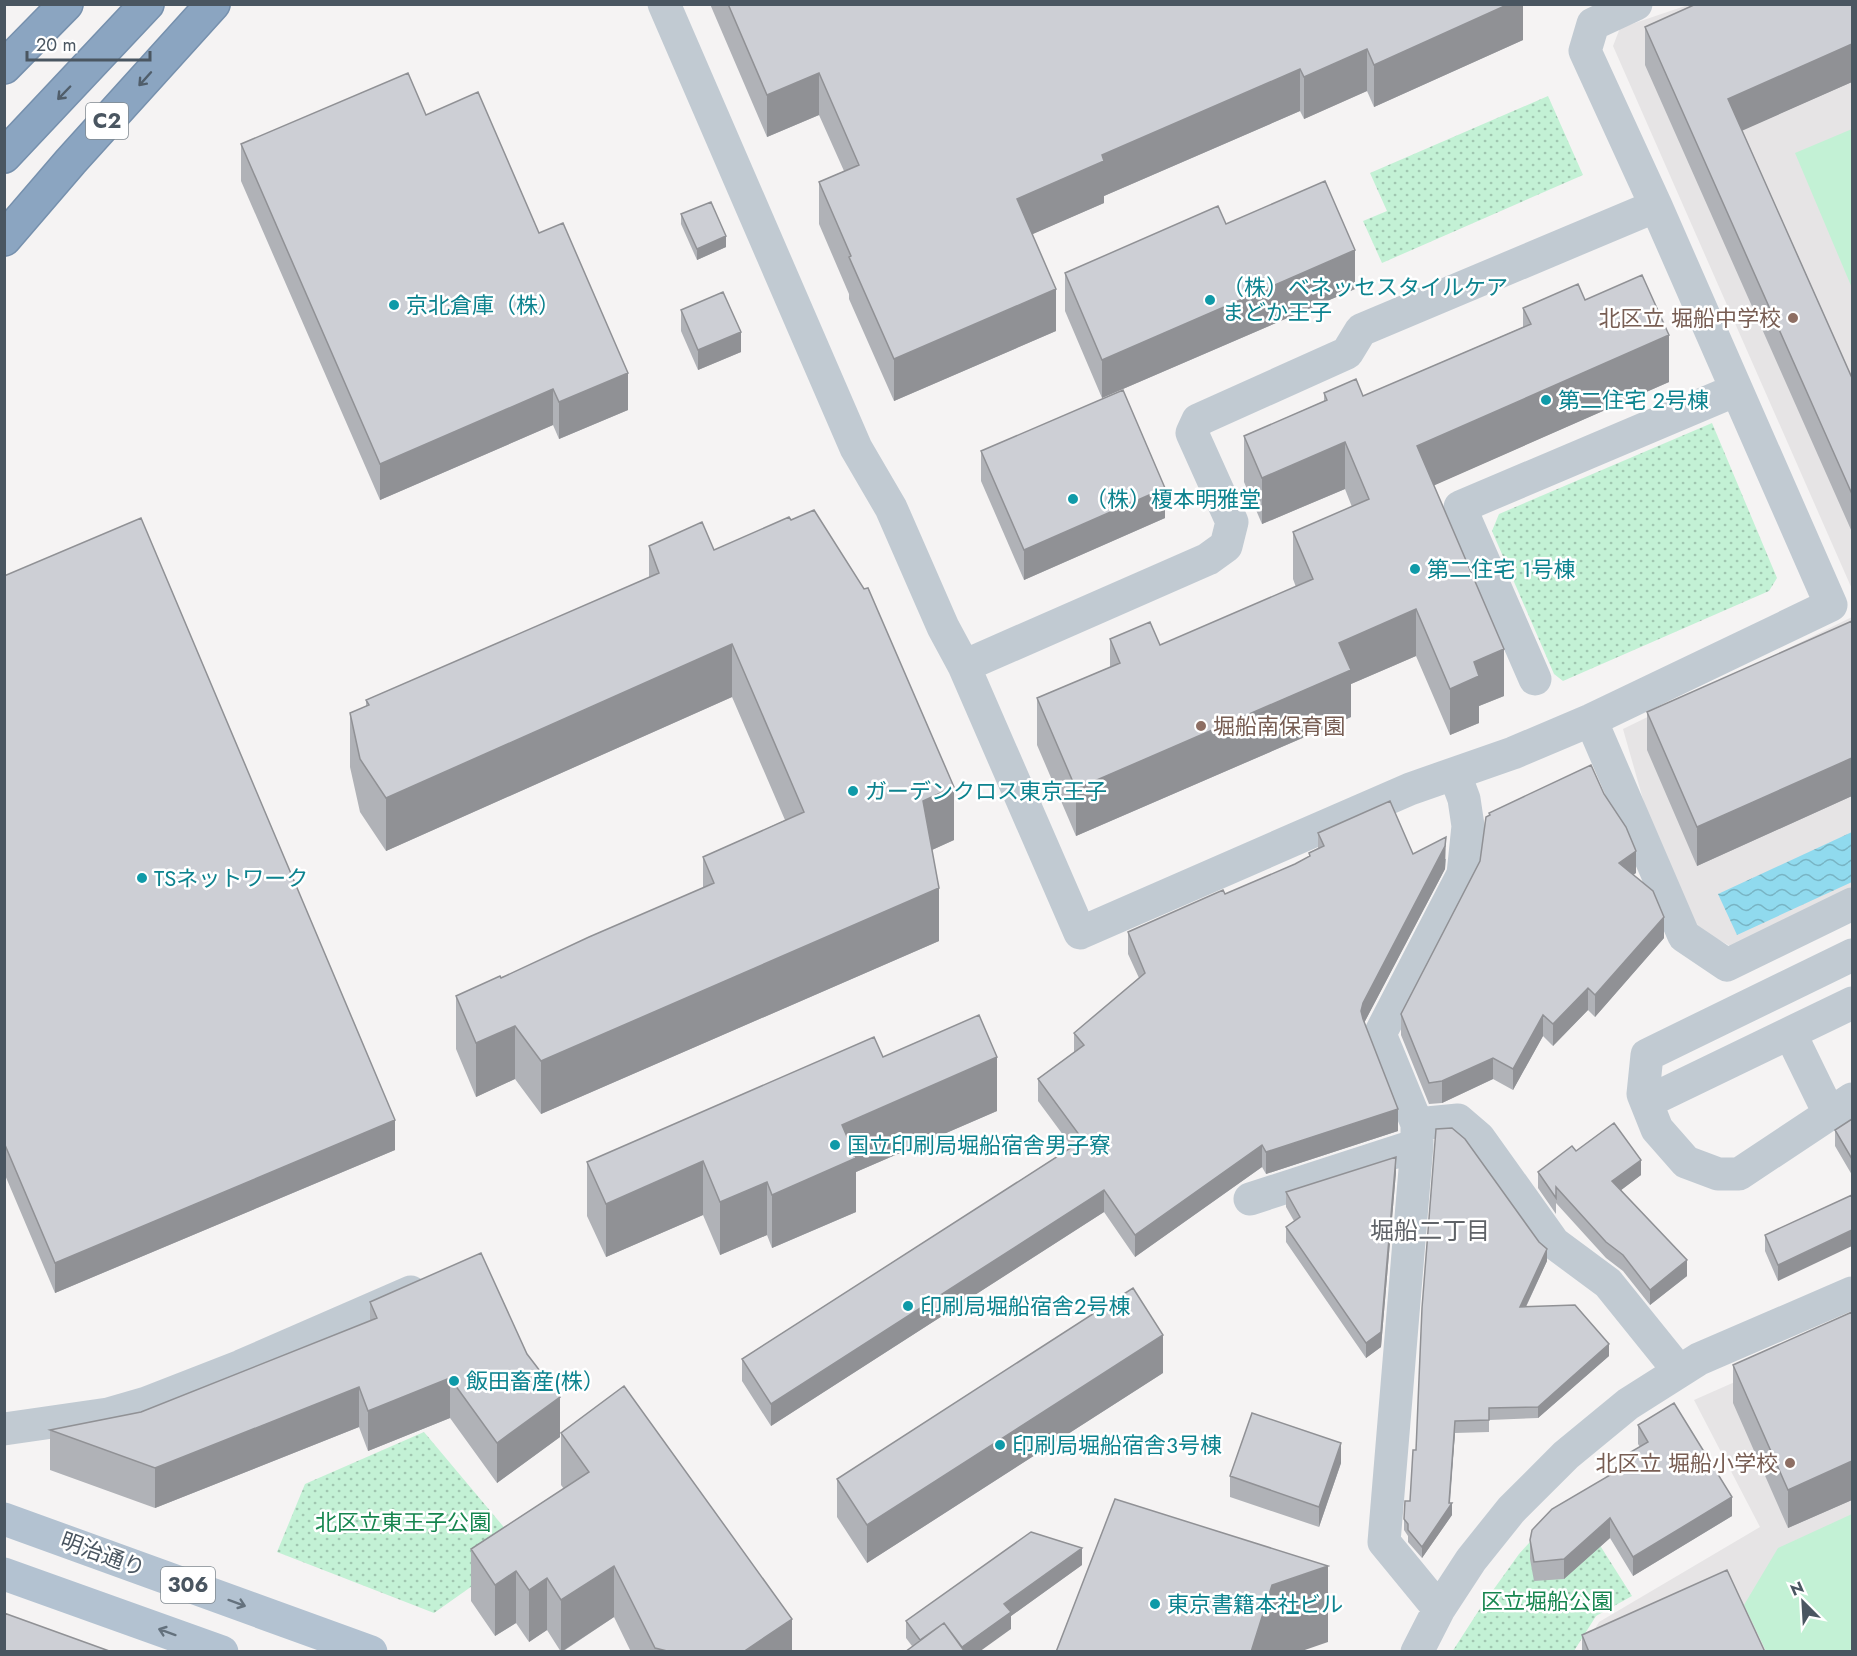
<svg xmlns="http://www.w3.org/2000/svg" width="1857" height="1656" viewBox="0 0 1857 1656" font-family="Jost,'Noto Sans JP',sans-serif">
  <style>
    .education { fill: #e6e4e5 }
    .grass { fill: #c3f1d5 }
    .park { fill: url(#park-dots) }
    .water { fill: url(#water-waves) }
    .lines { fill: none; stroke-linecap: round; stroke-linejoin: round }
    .highway-casing { stroke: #7690ad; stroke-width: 36 }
    .minor { stroke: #c1cad2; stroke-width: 33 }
    .major { stroke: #b3c2d1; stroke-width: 33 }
    .highway { stroke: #8ba5c1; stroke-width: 33 }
    .wall { fill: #b0b2b7 }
    .shaded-wall { fill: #909195 }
    .building { fill: #cdcfd5; stroke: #909195; stroke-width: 1.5 }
    .oneway { stroke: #505e6b }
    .oneway2 { stroke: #64717d }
    .culture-dot { fill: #0f9aa8; stroke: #fff; stroke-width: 2 }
    .education-dot { fill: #8d6e63; stroke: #fff; stroke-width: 2 }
    .labels { text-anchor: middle; stroke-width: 5; stroke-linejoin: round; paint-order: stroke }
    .shield { fill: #fff; stroke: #808990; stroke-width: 1.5 }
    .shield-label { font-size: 21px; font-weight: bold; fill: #4a5661 }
    .culture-label { font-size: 22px; fill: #0d838f; stroke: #fff; text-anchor: start }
    .education-label { font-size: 22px; fill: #785e54; stroke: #fff; text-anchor: end }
    .park-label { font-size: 22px; fill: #17864f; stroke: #fff }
    .street-label { font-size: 22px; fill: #4a5661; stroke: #fff }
    .neighbourhood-label { font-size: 24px; fill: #5f6368; stroke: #fff }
  </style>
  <defs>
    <pattern id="park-dots" width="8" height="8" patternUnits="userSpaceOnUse" patternTransform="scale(1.5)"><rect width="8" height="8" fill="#c3f1d5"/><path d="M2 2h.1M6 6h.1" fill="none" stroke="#a0c6b0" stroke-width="1.8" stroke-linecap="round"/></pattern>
    <pattern id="water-waves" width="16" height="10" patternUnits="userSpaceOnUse" patternTransform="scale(1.5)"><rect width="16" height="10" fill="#90daee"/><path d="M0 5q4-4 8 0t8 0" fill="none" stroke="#78b4c4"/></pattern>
  </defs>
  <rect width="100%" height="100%" fill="#f5f3f3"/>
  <path class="education" d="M 1688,5 L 1852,5 L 1852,589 L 1613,46 L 1620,28 Z
    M 1852,617 L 1852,887 L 1730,946 L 1692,925 L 1650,824 L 1623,729 Z
    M 1852,1330 L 1852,1651 L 1581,1652 L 1599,1622 L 1760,1527 L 1694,1400 Z"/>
  <path class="grass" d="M 1852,129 L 1852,288 L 1795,153 Z
    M 1852,1514 L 1852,1651 L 1766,1651 L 1744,1605 L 1778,1548 Z"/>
  <path class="park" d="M 1548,96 L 1583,175 L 1382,263 L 1363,221 L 1387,211 L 1370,173 Z
    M 1712,423 L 1777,578 L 1769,591 L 1563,681 L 1554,674 L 1492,531 L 1499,514 Z
    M 424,1432 L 523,1550 L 434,1613 L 277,1552 L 305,1484 Z
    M 1570,1498 L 1632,1596 L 1596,1616 L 1574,1651 L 1452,1652 L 1481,1607 L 1519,1554 Z"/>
  <path class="water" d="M 1852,832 L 1852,882 L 1737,935 L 1718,894 Z"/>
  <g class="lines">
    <defs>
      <path id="highway" d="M 4,67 L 66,4
        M 4,156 L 147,4
        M 4,239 L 71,161 L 213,4"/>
    </defs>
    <use href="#highway" class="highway-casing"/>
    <path class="minor" d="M 664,4 L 856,448 L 891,508 L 943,627 L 964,666 L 1080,933 L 1410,789 L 1513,753 L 1591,720 L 1831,605 L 1656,206 L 1585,51 L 1593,24 L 1636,4
      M 964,666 L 1208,559 L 1226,546 L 1232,522 L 1192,433 L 1198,420 L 1347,353 L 1361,330 L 1656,206
      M 1535,679 L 1460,507 L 1736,390
      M 1591,720 L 1684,936 L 1727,965 L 1852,904
      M 1852,955 L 1647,1055 L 1643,1094 L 1657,1129 L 1686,1162 L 1718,1174 L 1739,1174 L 1852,1099
      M 1790,1033 L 1830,1115
      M 1647,1102 L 1852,1003
      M 1417,1124 L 1458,1120 L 1479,1138 L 1554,1243 L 1608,1283 L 1679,1371
      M 1250,1199 L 1417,1145
      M 4,1429 L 108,1414 L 146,1403 L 241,1366 L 411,1292
      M 1439,1609 L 1384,1542 L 1417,1145 L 1417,1124 L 1380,1034 L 1463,874 L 1468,826 L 1464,799 L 1455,775
      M 1417,1652 L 1439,1609 L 1471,1560 L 1511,1510 L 1566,1455 L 1628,1404 L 1699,1359 L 1852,1293"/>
    <path class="major" d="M 4,1519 L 371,1652
      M 4,1574 L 222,1652"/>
    <use href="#highway" class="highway"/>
  </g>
  <path class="wall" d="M 710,4 L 1523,4 L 1523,40 L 1374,107 L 1367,91 L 1304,119 L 1300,111 L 1104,196 L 1104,203 L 1032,234 L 1056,331 L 894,401 L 849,299 L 849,294 L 819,224 L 819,182 L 844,171 L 819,115 L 767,137 Z
    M 1852,4 L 1852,82 L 1742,130 L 1852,378 L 1852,532 L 1645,65 L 1645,27 Z
    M 426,115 L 539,233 L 628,410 L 559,439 L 553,425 L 380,500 L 241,181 L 241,144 Z
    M 681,214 L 726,247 L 697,260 L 681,224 Z
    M 1226,224 L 1355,289 L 1102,398 L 1065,311 L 1065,273 Z
    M 1585,300 L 1669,382 L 1434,485 L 1504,696 L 1479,706 L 1479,723 L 1450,735 L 1416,656 L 1351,684 L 1351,717 L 1076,836 L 1037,745 L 1037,698 L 1110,667 L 1110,639 L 1160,645 L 1296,587 L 1293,579 L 1293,532 L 1352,507 L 1345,489 L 1262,524 L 1244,482 L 1244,436 L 1324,401 L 1324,393 L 1363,396 L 1523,327 L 1523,308 Z
    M 681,310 L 741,352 L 698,370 L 681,331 Z
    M 981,451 L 1165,518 L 1024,580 L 981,481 Z
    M 649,546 L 714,550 L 954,840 L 932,850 L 939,941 L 541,1114 L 515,1079 L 476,1097 L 456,1049 L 456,996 L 501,978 L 703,888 L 703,857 L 785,820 L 732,697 L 386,851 L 360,812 L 350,767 L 350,713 L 366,706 L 366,700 L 649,578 Z
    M 4,576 L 395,1150 L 55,1293 L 5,1175 Z
    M 1852,621 L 1852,796 L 1697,866 L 1647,750 L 1647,712 Z
    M 1489,813 L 1636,873 L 1634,874 L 1664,938 L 1595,1017 L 1588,1010 L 1553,1046 L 1543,1036 L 1513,1090 L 1493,1079 L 1442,1103 L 1429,1104 L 1401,1035 L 1401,1014 L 1480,861 Z
    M 1318,833 L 1413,854 L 1446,859 L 1445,869 L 1364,1023 L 1398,1131 L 1266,1174 L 1262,1167 L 1135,1257 L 1104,1212 L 771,1426 L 742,1381 L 742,1359 L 1072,1147 L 1038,1101 L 1038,1079 L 1074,1052 L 1074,1033 L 1139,978 L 1128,954 L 1128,932 L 1225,894 L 1295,864 L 1309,856 L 1309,853 L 1318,848 Z
    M 883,1057 L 997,1111 L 856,1172 L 856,1212 L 772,1248 L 767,1235 L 720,1255 L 703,1215 L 606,1257 L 587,1216 L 587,1162 Z
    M 1852,1119 L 1852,1175 L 1835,1146 L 1835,1130 Z
    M 1576,1151 L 1641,1175 L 1621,1190 L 1687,1276 L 1650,1305 L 1623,1271 L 1606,1258 L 1556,1203 L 1556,1214 L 1538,1188 L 1538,1172 Z
    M 1396,1172 L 1381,1347 L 1366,1358 L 1286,1242 L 1286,1227 L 1294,1221 L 1286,1207 L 1286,1192 Z
    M 1852,1195 L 1778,1281 L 1765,1251 L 1765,1235 Z
    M 1539,1242 L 1547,1261 L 1526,1307 L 1609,1356 L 1538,1418 L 1489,1420 L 1489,1432 L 1455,1433 L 1450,1503 L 1452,1515 L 1422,1558 L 1408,1542 L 1408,1536 L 1404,1530 L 1404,1519 L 1410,1501 L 1416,1450 Z
    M 370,1302 L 560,1437 L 497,1483 L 450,1418 L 368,1451 L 359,1427 L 155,1508 L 50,1470 L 50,1430 L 141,1412 L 370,1321 Z
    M 1852,1312 L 1852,1500 L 1788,1528 L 1733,1403 L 1733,1365 Z
    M 1163,1373 L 867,1563 L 837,1517 L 837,1479 Z
    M 1638,1425 L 1732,1516 L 1633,1576 L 1610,1538 L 1564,1579 L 1534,1581 L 1530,1559 L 1530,1540 L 1629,1463 L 1629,1453 L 1640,1447 L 1638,1444 Z
    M 561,1433 L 792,1652 L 631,1652 L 614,1617 L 562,1652 L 561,1652 L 547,1630 L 529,1642 L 516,1623 L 495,1636 L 471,1601 L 471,1549 L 564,1489 L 561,1485 Z
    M 1341,1463 L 1319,1527 L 1230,1497 L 1230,1476 Z
    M 1082,1565 L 1011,1616 L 1011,1629 L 912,1646 L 906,1638 L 906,1621 Z
    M 1582,1635 L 1765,1652 L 1582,1652 Z"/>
  <path class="shaded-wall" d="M 1509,4 L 1523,4 L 1523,40 L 1374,107 L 1374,65 Z
    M 1852,44 L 1852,82 L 1728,137 L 1728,99 Z
    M 1367,49 L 1367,91 L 1304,119 L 1304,77 Z
    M 1300,69 L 1300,111 L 1104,196 L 1104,203 L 1017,241 L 1017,199 L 1102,155 Z
    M 819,73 L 819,115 L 767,137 L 767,95 Z
    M 726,236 L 726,247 L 697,260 L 697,249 Z
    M 1355,250 L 1355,289 L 1102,398 L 1102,360 Z
    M 1056,289 L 1056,331 L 894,401 L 894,359 Z
    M 741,332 L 741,352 L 698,370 L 698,350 Z
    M 1669,335 L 1669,382 L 1417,493 L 1417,446 Z
    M 628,373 L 628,410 L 559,439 L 559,402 Z
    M 553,389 L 553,425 L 380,500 L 380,464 Z
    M 1345,442 L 1345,489 L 1262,524 L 1262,478 Z
    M 1165,488 L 1165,518 L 1024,580 L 1024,550 Z
    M 1416,609 L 1416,656 L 1351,684 L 1351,717 L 1076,836 L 1076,789 L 1339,643 Z
    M 732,644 L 732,697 L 386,851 L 386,798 Z
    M 1504,649 L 1504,696 L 1479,706 L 1479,723 L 1450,735 L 1450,689 L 1474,662 Z
    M 1852,758 L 1852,796 L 1697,866 L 1697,827 Z
    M 954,787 L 954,840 L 923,854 L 923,801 Z
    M 1446,837 L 1445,869 L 1363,1025 L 1361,1011 L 1363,1003 Z
    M 1636,851 L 1636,873 L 1619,884 L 1619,863 Z
    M 939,888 L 939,941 L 541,1114 L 541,1061 Z
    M 1664,917 L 1664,938 L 1595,1017 L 1595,995 Z
    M 1588,988 L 1588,1010 L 1553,1046 L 1553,1024 Z
    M 1543,1015 L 1543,1036 L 1513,1090 L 1513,1069 Z
    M 515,1026 L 515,1079 L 476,1097 L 476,1043 Z
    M 997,1057 L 997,1111 L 856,1172 L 856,1212 L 772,1248 L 772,1195 L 842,1125 Z
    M 1493,1058 L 1493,1079 L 1442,1103 L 1442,1081 Z
    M 1398,1109 L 1398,1131 L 1266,1174 L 1266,1152 Z
    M 395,1120 L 395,1150 L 55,1293 L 55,1263 Z
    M 4,1145 L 5,1145 L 5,1175 L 4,1175 Z
    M 1262,1145 L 1262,1167 L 1135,1257 L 1135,1235 Z
    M 1396,1157 L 1396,1172 L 1381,1347 L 1366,1358 L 1366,1343 Z
    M 1641,1160 L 1641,1175 L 1612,1197 L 1612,1181 Z
    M 703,1161 L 703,1215 L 606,1257 L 606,1204 Z
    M 767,1182 L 767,1235 L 720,1255 L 720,1202 Z
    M 1104,1190 L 1104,1212 L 771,1426 L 771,1404 Z
    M 1852,1230 L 1852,1246 L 1778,1281 L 1778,1265 Z
    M 1547,1249 L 1547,1261 L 1520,1319 L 1520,1307 Z
    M 1687,1260 L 1687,1276 L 1650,1305 L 1650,1290 Z
    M 1163,1335 L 1163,1373 L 867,1563 L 867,1525 Z
    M 1609,1344 L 1609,1356 L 1538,1418 L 1538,1407 Z
    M 450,1378 L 450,1418 L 368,1451 L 368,1411 Z
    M 359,1387 L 359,1427 L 155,1508 L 155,1468 Z
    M 560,1397 L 560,1437 L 497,1483 L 497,1443 Z
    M 1455,1421 L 1455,1433 L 1449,1507 L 1452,1503 L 1452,1515 L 1422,1558 L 1422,1547 Z
    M 1341,1443 L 1341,1463 L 1319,1527 L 1319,1507 Z
    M 1852,1461 L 1852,1500 L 1788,1528 L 1788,1490 Z
    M 1732,1497 L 1732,1516 L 1633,1576 L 1633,1557 Z
    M 1610,1518 L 1610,1538 L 1564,1579 L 1564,1559 Z
    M 1082,1548 L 1082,1565 L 1011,1616 L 1011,1629 L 979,1652 L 955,1652 L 1004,1604 Z
    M 614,1566 L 614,1617 L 561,1652 L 561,1600 Z
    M 1328,1566 L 1328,1642 L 1299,1652 L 1251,1652 L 1272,1585 Z
    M 516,1571 L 516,1623 L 495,1636 L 495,1585 Z
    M 547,1578 L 547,1630 L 529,1642 L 529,1590 Z
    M 792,1619 L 792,1652 L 743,1652 Z"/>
  <path class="building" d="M 728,4 L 1509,4 L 1374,65 L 1367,49 L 1304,77 L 1300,69 L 1102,155 L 1104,161 L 1017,199 L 1056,289 L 894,359 L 849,257 L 851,256 L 819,182 L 859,165 L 819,73 L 767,95 Z
    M 1696,4 L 1852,4 L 1852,44 L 1728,99 L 1852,378 L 1852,494 L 1645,27 Z
    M 408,73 L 426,115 L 478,92 L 539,233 L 563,223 L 628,373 L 559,402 L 553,389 L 380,464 L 241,144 Z
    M 1325,181 L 1355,250 L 1102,360 L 1065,273 L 1218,206 L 1226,224 Z
    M 711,202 L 726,236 L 697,249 L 681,214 Z
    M 1642,275 L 1669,335 L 1417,446 L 1504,649 L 1474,662 L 1479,676 L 1450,689 L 1416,609 L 1339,643 L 1351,670 L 1076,789 L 1037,698 L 1120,663 L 1110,639 L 1150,622 L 1160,645 L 1313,579 L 1293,532 L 1369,499 L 1345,442 L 1262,478 L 1244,436 L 1327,400 L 1324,393 L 1356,379 L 1363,396 L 1531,324 L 1523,308 L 1578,284 L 1585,300 Z
    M 723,292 L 741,332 L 698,350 L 681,310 Z
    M 1123,390 L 1165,488 L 1024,550 L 981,451 Z
    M 814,510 L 864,589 L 868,588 L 954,787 L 923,801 L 939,888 L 541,1061 L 515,1026 L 476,1043 L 456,996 L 500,976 L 501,978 L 589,937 L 714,883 L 703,857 L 804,812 L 732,644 L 386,798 L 360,759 L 350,713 L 369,705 L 366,700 L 659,573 L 649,546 L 702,522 L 714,550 L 789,517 L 791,520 Z
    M 141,518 L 395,1120 L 55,1263 L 5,1145 L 4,1145 L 4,576 Z
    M 1852,621 L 1852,758 L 1697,827 L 1647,712 Z
    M 1591,765 L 1604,794 L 1626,827 L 1636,851 L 1619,863 L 1653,891 L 1664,917 L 1595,995 L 1588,988 L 1553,1024 L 1543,1015 L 1513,1069 L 1493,1058 L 1442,1081 L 1429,1083 L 1401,1014 L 1480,861 L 1486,817 L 1490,815 L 1489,813 Z
    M 1390,801 L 1413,854 L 1446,837 L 1445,846 L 1363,1003 L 1361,1011 L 1363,1019 L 1398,1109 L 1266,1152 L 1262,1145 L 1135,1235 L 1104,1190 L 771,1404 L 742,1359 L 1083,1140 L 1038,1079 L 1084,1045 L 1074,1033 L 1145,973 L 1128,932 L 1223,890 L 1225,894 L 1295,864 L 1310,856 L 1309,853 L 1324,846 L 1318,833 Z
    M 979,1015 L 997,1057 L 842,1125 L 856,1158 L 772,1195 L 767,1182 L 720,1202 L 703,1161 L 606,1204 L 587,1162 L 874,1037 L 883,1057 Z
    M 1852,1119 L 1852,1159 L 1835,1130 Z
    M 1614,1123 L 1641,1160 L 1612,1181 L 1687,1260 L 1650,1290 L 1623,1255 L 1606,1242 L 1556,1187 L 1556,1198 L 1538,1172 L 1572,1146 L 1576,1151 Z
    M 1452,1128 L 1465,1139 L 1539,1242 L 1547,1249 L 1520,1307 L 1575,1305 L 1609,1344 L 1538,1407 L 1489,1408 L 1489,1420 L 1455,1421 L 1449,1503 L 1452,1503 L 1422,1547 L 1408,1530 L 1408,1524 L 1404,1519 L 1405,1501 L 1410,1501 L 1413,1450 L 1416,1450 L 1422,1308 L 1436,1129 Z
    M 1396,1157 L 1381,1332 L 1366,1343 L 1286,1227 L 1300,1217 L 1286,1192 Z
    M 1852,1195 L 1852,1230 L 1778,1265 L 1765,1235 Z
    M 481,1253 L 527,1354 L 560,1397 L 497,1443 L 450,1378 L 368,1411 L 359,1387 L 155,1468 L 50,1430 L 141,1412 L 377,1318 L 370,1302 Z
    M 1133,1288 L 1163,1335 L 867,1525 L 837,1479 Z
    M 1852,1312 L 1852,1461 L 1788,1490 L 1733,1365 Z
    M 624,1386 L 792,1619 L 743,1652 L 671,1652 L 655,1648 L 614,1566 L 561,1600 L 547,1578 L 529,1590 L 516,1571 L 495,1585 L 471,1549 L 589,1472 L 561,1433 Z
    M 1674,1403 L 1732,1497 L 1633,1557 L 1610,1518 L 1564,1559 L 1534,1562 L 1530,1540 L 1532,1530 L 1552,1509 L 1634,1461 L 1629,1453 L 1648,1442 L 1638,1425 Z
    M 1252,1413 L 1341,1443 L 1319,1507 L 1230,1476 Z
    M 1115,1499 L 1328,1566 L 1272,1585 L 1251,1652 L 1056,1652 Z
    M 1031,1532 L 1082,1548 L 1004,1604 L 1011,1612 L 962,1647 L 944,1623 L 920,1640 L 906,1621 Z
    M 1727,1570 L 1765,1652 L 1589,1652 L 1582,1635 Z
    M 4,1613 L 112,1652 L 4,1652 Z
    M 944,1623 L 965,1652 L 905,1652 Z"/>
  <defs><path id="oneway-shaft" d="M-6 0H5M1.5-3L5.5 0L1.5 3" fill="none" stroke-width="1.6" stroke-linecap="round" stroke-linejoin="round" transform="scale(1.5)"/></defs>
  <g class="oneway">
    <use href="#oneway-shaft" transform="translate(145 79) rotate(132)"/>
    <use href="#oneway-shaft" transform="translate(64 93) rotate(134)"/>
  </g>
  <g class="oneway2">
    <use href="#oneway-shaft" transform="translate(237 1603) rotate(20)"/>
    <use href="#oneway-shaft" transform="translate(167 1632) rotate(-160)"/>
  </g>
  <g class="culture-dot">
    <circle cx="1210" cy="300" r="6"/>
    <circle cx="394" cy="305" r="6"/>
    <circle cx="1546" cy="400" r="6"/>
    <circle cx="1073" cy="499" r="6"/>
    <circle cx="1415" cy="569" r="6"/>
    <circle cx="853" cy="791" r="6"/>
    <circle cx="142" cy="878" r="6"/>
    <circle cx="835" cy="1145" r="6"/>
    <circle cx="908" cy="1306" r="6"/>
    <circle cx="454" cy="1381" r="6"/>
    <circle cx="1000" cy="1445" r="6"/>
    <circle cx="1155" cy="1604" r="6"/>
  </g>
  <g class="education-dot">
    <circle cx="1793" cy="318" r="6"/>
    <circle cx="1201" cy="726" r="6"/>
    <circle cx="1790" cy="1463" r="6"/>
  </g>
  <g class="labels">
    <g class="shield">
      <rect x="86" y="103" width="42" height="36" rx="4.5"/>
      <rect x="161" y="1567" width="54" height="36" rx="4.5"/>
    </g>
    <g class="shield-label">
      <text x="107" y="128">C2</text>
      <text x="188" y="1592">306</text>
    </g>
    <g class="culture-label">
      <text x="1222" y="295">（株）ベネッセスタイルケア<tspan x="1222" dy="25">まどか王子</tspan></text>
      <text x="406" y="313">京北倉庫（株）</text>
      <text x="1558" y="408">第二住宅 2号棟</text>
      <text x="1085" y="507">（株）榎本明雅堂</text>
      <text x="1427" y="577">第二住宅 1号棟</text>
      <text x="865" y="799">ガーデンクロス東京王子</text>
      <text x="154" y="886">TSネットワーク</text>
      <text x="847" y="1153">国立印刷局堀船宿舎男子寮</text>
      <text x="920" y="1314">印刷局堀船宿舎2号棟</text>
      <text x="466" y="1389">飯田畜産(株）</text>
      <text x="1012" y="1453">印刷局堀船宿舎3号棟</text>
      <text x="1167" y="1612">東京書籍本社ビル</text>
    </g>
    <g class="education-label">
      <text x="1781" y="326">北区立 堀船中学校</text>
      <text x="1213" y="734" text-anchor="start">堀船南保育園</text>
      <text x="1778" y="1471">北区立 堀船小学校</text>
    </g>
    <g class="park-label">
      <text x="403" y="1530">北区立東王子公園</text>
      <text x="1547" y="1609">区立堀船公園</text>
    </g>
    <g class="street-label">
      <text transform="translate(103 1554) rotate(20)" y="8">明治通り</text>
    </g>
    <g class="neighbourhood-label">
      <text x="1430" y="1239">堀船二丁目</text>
    </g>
  </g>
  <rect width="1857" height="1656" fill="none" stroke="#4a5661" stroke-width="12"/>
  <g transform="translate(1803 1602) rotate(336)" stroke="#ffffff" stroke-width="4.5" paint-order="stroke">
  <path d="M0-4.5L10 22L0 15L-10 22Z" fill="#4a5661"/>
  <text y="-9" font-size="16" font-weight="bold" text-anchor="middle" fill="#4a5661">N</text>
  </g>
  <path d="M27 51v9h123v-9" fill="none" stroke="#4a5661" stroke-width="3"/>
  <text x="36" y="51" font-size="18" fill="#4a5661" stroke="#ffffff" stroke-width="4.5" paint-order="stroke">20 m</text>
</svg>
